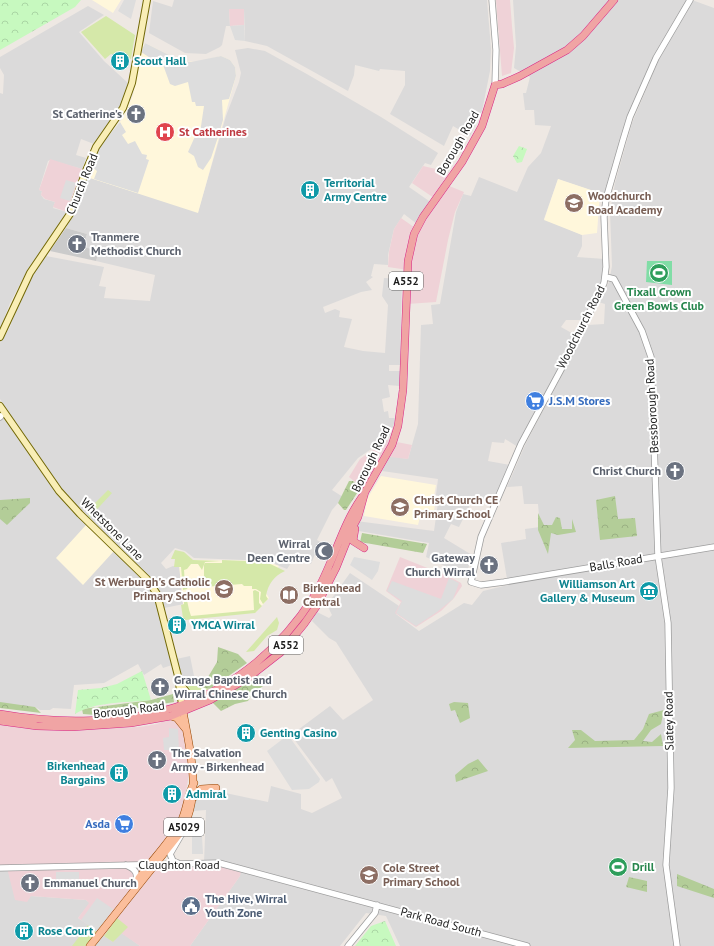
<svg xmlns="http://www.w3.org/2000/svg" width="714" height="946" viewBox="0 0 714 946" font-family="'PT Sans',sans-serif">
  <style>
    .residential { fill: #dbdada }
    .commercial { fill: #efd2d7 }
    .education { fill: #fff7db }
    .religious { fill: #cbcbcb }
    .grass { fill: #d5e8a9 }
    .forest { fill: url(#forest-crowns) }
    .park { fill: url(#park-crowns) }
    .pitch { fill: #81dda6 }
    .parking { fill: #ddd }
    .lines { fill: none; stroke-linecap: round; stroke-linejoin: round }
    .tertiary-casing { stroke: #9e9e9e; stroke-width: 7 }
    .secondary-casing { stroke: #726806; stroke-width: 8 }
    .primary-casing { stroke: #954501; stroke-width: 8 }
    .trunk-casing { stroke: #d72587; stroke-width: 8 }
    .tertiary { stroke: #fff; stroke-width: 5.5 }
    .secondary { stroke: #f9eeb6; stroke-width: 6 }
    .primary { stroke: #fbbe9b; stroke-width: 7 }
    .trunk { stroke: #f0a4a4; stroke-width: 7 }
    .labels { text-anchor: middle; stroke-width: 4; stroke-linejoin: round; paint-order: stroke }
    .shield { fill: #fff; stroke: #616161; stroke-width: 1 }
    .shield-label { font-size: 11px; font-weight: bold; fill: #1d1d1d }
    .culture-label { font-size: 12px; font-weight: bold; fill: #0d838f; stroke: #fff; text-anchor: start }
    .worship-label { font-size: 12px; font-weight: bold; fill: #5b616d; stroke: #fff; text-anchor: end }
    .health-label { font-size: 12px; font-weight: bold; fill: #be3a42; stroke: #fff; text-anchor: start }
    .street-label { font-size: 12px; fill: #1d1d1d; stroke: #fff }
    .education-label { font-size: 12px; font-weight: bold; fill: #785e54; stroke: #fff; text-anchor: start }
    .leisure-label { font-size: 12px; font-weight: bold; fill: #27864d; stroke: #fff }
    .shop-label { font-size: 12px; font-weight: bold; fill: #366cbe; stroke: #fff; text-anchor: start }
    .service-label { font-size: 12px; font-weight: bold; fill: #4e5e75; stroke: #fff; text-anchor: start }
  </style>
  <defs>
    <pattern id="forest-crowns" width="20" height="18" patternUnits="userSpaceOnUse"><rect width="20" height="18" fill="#b3cd98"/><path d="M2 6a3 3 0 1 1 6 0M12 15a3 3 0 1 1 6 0" fill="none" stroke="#9ab083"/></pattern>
    <pattern id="park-crowns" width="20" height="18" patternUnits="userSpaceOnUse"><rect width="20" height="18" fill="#c7f9bf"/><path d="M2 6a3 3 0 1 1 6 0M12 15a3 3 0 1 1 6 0" fill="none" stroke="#aad5a4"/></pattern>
  </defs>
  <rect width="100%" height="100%" fill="#eee8e3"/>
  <path class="residential" d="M 174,0 L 487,0 L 491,49 L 490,71 L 482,111 L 470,136 L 453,126 L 444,146 L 390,114 L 405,85 L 405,71 L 380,69 L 379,71 L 355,65 L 354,75 L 348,91 L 267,46 L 245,41 L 244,9 L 229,9 L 230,26 L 226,26 L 222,45 L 220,47 L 206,54 L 185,53 L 149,33 L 153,1 L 172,7 Z
    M 513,0 L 688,0 L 654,56 L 605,195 L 558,179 L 544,219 L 582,235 L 582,246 L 577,257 L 605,259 L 605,277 L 584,320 L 566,320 L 561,327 L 577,336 L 542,399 L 529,393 L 525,402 L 537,408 L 518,447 L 505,439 L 504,443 L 492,442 L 488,461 L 510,465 L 493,505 L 473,499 L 459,527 L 451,524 L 444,538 L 472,555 L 466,576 L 426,557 L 429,543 L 353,530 L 356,521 L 434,531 L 439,496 L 436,495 L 438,479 L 382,471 L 390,456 L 408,459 L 418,424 L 421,325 L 433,324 L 431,305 L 440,304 L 456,212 L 463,194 L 471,196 L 479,177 L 517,192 L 528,167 L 541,153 L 551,126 L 535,125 L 534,110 L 525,110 L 523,93 L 526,93 L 530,77 L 514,68 L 516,46 Z
    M 692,0 L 714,8 L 714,946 L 400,946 L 386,916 L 366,913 L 340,946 L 190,946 L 240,876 L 204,863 L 206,810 L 193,811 L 195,799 L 200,792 L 216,791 L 268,802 L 271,786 L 301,794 L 301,809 L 312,813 L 342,798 L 332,778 L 326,782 L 291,735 L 330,706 L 343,720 L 373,700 L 336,642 L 329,638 L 312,621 L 317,612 L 329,618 L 332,615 L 327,605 L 350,573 L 399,606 L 396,614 L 419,631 L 464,603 L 472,605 L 483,591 L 508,585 L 501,543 L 526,539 L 525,529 L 540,527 L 538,504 L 524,504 L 522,486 L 507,487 L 526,443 L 588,325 L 604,324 L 605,304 L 598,302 L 609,282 L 612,266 L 610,212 L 615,183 L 632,123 L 659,59 Z
    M 88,6 L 104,15 L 79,32 L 104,61 L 128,83 L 125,96 L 120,109 L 94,144 L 81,139 L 76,155 L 86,158 L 82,169 L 50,160 L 48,161 L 39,190 L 42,191 L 41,195 L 44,199 L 55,202 L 53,208 L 67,212 L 28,269 L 10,303 L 0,329 L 0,93 L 3,94 L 4,75 L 0,68 L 0,57 Z
    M 248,48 L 265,51 L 305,73 L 381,117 L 438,153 L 431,165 L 425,163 L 409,187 L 432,203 L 417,224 L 404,214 L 394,229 L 388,255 L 388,265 L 374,264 L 371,276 L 373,277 L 366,282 L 372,290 L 361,292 L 323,307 L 325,313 L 335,309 L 340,311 L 339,317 L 352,319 L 344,347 L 363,351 L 385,353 L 388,305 L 382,296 L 384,278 L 402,279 L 400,365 L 389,365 L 389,371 L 400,371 L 400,386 L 388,385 L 390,397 L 382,399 L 384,412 L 388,411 L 389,418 L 395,418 L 394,424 L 389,437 L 358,458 L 332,490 L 343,497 L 332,510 L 317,540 L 320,542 L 311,564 L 295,557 L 287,569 L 267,561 L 194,558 L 185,551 L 175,548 L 161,563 L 166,569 L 173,566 L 181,567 L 184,604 L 159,609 L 172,660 L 190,656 L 194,676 L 180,679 L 175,664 L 163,668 L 161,664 L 144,675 L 138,664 L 104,683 L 74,685 L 71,709 L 53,708 L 50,710 L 40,710 L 35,707 L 15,706 L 0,703 L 0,420 L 8,412 L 0,399 L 0,343 L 10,327 L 23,292 L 33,274 L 46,256 L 104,267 L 99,286 L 106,287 L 104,298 L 150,301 L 155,275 L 96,261 L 99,251 L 83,248 L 87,234 L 66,228 L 78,206 L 87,177 L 198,212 L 226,116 L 239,82 L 241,73 L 235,50 Z
    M 0,868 L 7,868 L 31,896 L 86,900 L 90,903 L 78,918 L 81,920 L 113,942 L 121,932 L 140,946 L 0,946 Z"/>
  <path class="commercial" d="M 496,0 L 510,0 L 512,26 L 514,48 L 511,73 L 502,76 Z
    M 229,9 L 244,9 L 244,25 L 230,26 Z
    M 50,159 L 82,169 L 67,212 L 53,207 L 55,202 L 45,199 L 41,195 L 42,191 L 39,190 Z
    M 423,166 L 449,172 L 442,183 L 464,192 L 455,212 L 448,240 L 436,302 L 407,304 L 408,270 L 388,267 L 389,252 L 394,229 L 401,218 L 418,230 L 437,200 L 412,183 Z
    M 387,440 L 412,445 L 408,459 L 390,457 L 382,454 L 363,488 L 349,477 L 360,459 Z
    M 400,557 L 450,577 L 461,583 L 462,586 L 454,598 L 441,611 L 416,627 L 395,613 L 401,602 L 386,591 Z
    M 170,718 L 173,719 L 181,726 L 185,735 L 190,768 L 183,810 L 176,826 L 153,864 L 219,863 L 242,868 L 240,876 L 233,886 L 190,946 L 140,946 L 121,933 L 113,942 L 78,918 L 89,903 L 86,900 L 31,896 L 27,902 L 15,900 L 7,868 L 0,868 L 0,723 L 20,728 L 46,730 L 140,727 L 157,724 Z"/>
  <path class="education" d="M 92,0 L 121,0 L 113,13 Z
    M 145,43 L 181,61 L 197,62 L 221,56 L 230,60 L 235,67 L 236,76 L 198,213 L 87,177 L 100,146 L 123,118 L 133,95 L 142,47 Z
    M 558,179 L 600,193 L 597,233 L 582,235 L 544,220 Z
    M 381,476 L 436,485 L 434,496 L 436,498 L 433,517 L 422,516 L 420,517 L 418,525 L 364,516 L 367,499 Z
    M 86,525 L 114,551 L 83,585 L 56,558 Z
    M 187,560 L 266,561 L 279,566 L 270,578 L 266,593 L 269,598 L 256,612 L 186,618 L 184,614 L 179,565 Z"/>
  <path class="religious" d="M 66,228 L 87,234 L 83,247 L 99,251 L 96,261 L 50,251 Z"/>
  <path class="grass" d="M 106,16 L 135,35 L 131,59 L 111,54 L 105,59 L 81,32 Z
    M 108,490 L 112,493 L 89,518 L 88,510 Z
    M 175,550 L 184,552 L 193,560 L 221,561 L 205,562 L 202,570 L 198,564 L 191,564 L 187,569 L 184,570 L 185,585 L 189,585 L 187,589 L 183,590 L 181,567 L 174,567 L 175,559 L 171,559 Z
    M 222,560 L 266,562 L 285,571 C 274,576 268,584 266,596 L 268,599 L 263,604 L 260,599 L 261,592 L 256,589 L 252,589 L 252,586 L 244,586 L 242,584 L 204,587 L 204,565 L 205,563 L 222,563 Z
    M 255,590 L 259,592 L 259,603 L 262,606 L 255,613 L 185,620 L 183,618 L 181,605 L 184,604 L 184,594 L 185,594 C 188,601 188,609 191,616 L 254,610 L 253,591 Z
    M 277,617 L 279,623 L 277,630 L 267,636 L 254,651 L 246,652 Z
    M 206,679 L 202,687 L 210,689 L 196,694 L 188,689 L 187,682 Z
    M 117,918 L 128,927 L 113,942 L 104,936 Z
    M 88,925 L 97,932 L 86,946 L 72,946 Z"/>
  <path class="forest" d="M 349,481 L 353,481 L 361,487 L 346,510 L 344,510 L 338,503 Z
    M 615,496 L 618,519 L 635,518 L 637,536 L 600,540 L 596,500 Z
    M 30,498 L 30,503 L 7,525 L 0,519 L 0,500 Z
    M 538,513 L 544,525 L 552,525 L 556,517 L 560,518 L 562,529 L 572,529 L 572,519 L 576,532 L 558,535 L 551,533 L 548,554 L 538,530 Z
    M 362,533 L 427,544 L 423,553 L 360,542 Z
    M 218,647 L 238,654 L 247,663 L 210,689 L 202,687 L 217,662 Z
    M 258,675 L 266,684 L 253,693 L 248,701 L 235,704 L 221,711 L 212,702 Z
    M 173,694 L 174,702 L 96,715 L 83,714 L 82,709 L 151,700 Z
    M 0,702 L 35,707 L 41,713 L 0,708 Z
    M 454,702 L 468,703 L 470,718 L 460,723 L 455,710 L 451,711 L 449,704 Z
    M 664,710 L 661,724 L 651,730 L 643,741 L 652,742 L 661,734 L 663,746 L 568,748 L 575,740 L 572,730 L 581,730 L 595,741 L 634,740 L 643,729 L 649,714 Z
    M 478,759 L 488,771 L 456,782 L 455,775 L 468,764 Z
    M 677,874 L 714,889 L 714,898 L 677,886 Z
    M 629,877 L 647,881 L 647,892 L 626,887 Z"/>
  <path class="park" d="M 0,0 L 81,0 L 75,7 L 0,50 Z
    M 519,146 L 527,149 L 522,162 L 517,163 L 513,156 Z
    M 142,671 L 151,700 C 127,703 96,701 75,714 L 78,690 L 101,688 L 117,684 Z
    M 385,921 L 396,946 L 355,946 L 371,926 Z"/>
  <path class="pitch" d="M 647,261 L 672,261 L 672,285 L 646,282 Z"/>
  <path class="parking" d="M 124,0 L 136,0 L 131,19 L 118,11 Z
    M 244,25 L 245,41 L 235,40 L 230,26 Z
    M 145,43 L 169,55 L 167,60 L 171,63 L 173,57 L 181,61 L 191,62 L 221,56 L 230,60 L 235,67 L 236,76 L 229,99 L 222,100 L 223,120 L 218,137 L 211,158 L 203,170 L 198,167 L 194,156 L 188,152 L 197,132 L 200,133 L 204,106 L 196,106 L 195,102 L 192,102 L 188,82 L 175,86 L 170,84 L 162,62 L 155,61 L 141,52 Z
    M 120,122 L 126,132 L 122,135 L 128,144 L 135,141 L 142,154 L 147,155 L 146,159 L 149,160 L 138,193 L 94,179 L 97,171 L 91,166 L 93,161 L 100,146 Z
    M 66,180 L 76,183 L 70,201 L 60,198 Z
    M 354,557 L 380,562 L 378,571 L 372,580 L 350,565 Z
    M 449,578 L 459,583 L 453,599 L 437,612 L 416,626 L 396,613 L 402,601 L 387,591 L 392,581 L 441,599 Z
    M 169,728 L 178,729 L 179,750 L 164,750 L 163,738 L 169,737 Z
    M 288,735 L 320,779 L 319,782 L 309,789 L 292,790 L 267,751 Z
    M 192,836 L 202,836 L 203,854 L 192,854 Z
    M 56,872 L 79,872 L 79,879 L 56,879 Z
    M 97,898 L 113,909 L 97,932 L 81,920 Z"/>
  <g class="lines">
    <defs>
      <path id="tertiary" d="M 492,0 L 496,50 L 495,85
        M 690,0 L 656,58 L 630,117 L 623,140 L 606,199 L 604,217 L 606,267 L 604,283 L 571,351 L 521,444 L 481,537 L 471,582 L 481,585 L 504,582 L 714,547
        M 606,277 L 614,279 L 642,331 L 651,357 L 658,556 L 668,623 L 671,788 L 666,865 L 677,946
        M 0,417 L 1,416
        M 178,863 L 173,861 L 170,854 L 184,830
        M 126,865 C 135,869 139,873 135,883
        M 0,868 L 219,863 L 527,946
        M 348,946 L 375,913 L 377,905"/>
      <path id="secondary" d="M 0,337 L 30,273 L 72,211 L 85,173 L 96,147 L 123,108 L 132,83 L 147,0
        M 0,406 L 59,491 L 80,514 L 147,579 L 157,594 L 178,676 L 182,705
        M 180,683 L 187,693 L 197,698"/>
      <path id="primary" d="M 171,716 L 177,718 L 185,728
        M 194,797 L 201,789 L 216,788
        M 139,878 C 152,860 169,843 180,824 C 187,811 187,796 194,783
        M 90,946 L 180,833 C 204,794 189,748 182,706"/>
      <path id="trunk" d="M 355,529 L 353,541 L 364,548
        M 0,714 C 56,724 128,724 182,705 C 237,686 283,645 313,598 C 333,566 340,528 362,497
        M 0,721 L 37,726 L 72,727 L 131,723 L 171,716 L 210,700 L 249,677 L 281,652 L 304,624 L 316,607 L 336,568 L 352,528 L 358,517 L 365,492 L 392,445 L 398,426 L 403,390 L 408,261 L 414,234 L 423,217 L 462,162 L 482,126 L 495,85 L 502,84 L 520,76 L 567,50 L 583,36 L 614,0"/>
    </defs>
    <use href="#tertiary" class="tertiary-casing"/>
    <use href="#secondary" class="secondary-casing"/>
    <use href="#primary" class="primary-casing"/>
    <use href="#trunk" class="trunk-casing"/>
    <use href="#tertiary" class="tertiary"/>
    <use href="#secondary" class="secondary"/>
    <use href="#primary" class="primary"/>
    <use href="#trunk" class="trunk"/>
  </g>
  <defs>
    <symbol id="building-disc" viewBox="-11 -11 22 22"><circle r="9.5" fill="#0f9aa8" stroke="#fff"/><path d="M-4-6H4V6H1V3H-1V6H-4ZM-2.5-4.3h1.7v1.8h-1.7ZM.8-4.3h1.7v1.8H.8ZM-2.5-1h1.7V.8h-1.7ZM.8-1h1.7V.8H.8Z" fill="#fff"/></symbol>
    <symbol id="church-disc" viewBox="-11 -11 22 22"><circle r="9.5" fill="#6b7280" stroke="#fff"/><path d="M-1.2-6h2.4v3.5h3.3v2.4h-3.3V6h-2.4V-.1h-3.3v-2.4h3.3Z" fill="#fff"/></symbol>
    <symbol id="hospital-disc" viewBox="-11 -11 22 22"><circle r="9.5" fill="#e0444e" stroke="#fff"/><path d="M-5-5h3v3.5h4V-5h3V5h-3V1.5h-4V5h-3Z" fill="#fff"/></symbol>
    <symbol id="school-disc" viewBox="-11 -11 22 22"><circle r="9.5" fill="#8d6e63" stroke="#fff"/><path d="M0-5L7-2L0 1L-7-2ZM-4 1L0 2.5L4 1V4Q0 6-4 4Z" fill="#fff"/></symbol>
    <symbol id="stadium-disc" viewBox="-11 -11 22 22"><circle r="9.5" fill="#2e9e5b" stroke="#fff"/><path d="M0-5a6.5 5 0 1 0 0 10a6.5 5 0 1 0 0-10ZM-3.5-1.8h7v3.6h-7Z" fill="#fff"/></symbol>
    <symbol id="supermarket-disc" viewBox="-11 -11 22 22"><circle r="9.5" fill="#3f7fe0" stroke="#fff"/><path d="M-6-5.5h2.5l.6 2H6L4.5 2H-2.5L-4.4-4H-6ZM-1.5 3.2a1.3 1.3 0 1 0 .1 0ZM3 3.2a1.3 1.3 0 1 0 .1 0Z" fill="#fff"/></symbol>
    <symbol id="mosque-disc" viewBox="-11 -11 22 22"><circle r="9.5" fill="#6b7280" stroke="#fff"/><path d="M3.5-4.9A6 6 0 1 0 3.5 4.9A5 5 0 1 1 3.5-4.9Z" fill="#fff"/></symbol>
    <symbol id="museum-disc" viewBox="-11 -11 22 22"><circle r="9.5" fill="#0f9aa8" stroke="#fff"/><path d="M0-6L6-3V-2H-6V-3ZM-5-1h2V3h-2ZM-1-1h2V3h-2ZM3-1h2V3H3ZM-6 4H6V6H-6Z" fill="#fff"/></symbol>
    <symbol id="library-disc" viewBox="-11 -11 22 22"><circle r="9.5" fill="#8d6e63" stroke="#fff"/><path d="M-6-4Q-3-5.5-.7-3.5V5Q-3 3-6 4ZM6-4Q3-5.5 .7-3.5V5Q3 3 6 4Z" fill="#fff"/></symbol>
    <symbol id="civic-disc" viewBox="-11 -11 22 22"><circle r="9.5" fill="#5c6f8a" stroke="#fff"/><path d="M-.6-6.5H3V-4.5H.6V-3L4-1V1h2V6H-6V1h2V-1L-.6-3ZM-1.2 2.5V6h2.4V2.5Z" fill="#fff"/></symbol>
  </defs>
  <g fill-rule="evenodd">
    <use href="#building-disc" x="109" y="50" width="22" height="22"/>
    <use href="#church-disc" x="125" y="103" width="22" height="22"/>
    <use href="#hospital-disc" x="154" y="121" width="22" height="22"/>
    <use href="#building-disc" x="299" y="179" width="22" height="22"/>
    <use href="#school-disc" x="563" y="192" width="22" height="22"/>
    <use href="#church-disc" x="66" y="233" width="22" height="22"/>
    <use href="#stadium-disc" x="648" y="262" width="22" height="22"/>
    <use href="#supermarket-disc" x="524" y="390" width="22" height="22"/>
    <use href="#church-disc" x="664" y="460" width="22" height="22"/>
    <use href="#school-disc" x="389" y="496" width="22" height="22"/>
    <use href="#mosque-disc" x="313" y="540" width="22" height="22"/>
    <use href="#church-disc" x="478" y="554" width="22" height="22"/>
    <use href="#school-disc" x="213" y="578" width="22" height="22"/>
    <use href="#museum-disc" x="638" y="580" width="22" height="22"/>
    <use href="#library-disc" x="278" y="584" width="22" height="22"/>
    <use href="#building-disc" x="166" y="614" width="22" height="22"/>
    <use href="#church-disc" x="149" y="676" width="22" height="22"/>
    <use href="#building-disc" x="235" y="722" width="22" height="22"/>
    <use href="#church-disc" x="146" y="749" width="22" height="22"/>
    <use href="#building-disc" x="108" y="762" width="22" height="22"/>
    <use href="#building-disc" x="161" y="783" width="22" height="22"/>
    <use href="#supermarket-disc" x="113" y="813" width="22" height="22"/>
    <use href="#stadium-disc" x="607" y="856" width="22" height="22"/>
    <use href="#school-disc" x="358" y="864" width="22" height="22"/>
    <use href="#church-disc" x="19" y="872" width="22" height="22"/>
    <use href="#civic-disc" x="180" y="895" width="22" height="22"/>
    <use href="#building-disc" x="13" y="920" width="22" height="22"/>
  </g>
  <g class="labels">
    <g class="shield">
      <rect x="389" y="272" width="34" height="18" rx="3"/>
      <rect x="269" y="636" width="34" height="18" rx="3"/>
      <rect x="164" y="818" width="40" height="18" rx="3"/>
    </g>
    <g class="shield-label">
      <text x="406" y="285">A552</text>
      <text x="286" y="649">A552</text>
      <text x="184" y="831">A5029</text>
    </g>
    <g class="culture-label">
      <text x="134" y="65">Scout Hall</text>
      <text x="324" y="187">Territorial<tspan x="324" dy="14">Army Centre</tspan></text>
      <text x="635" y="588" text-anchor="end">Williamson Art<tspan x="635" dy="14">Gallery &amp; Museum</tspan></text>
      <text x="191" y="629">YMCA Wirral</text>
      <text x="260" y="737">Genting Casino</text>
      <text x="105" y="770" text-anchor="end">Birkenhead<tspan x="105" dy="14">Bargains</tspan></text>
      <text x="186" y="798">Admiral</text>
      <text x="38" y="935">Rose Court</text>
    </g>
    <g class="worship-label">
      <text x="122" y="118">St Catherine's</text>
      <text x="91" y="241" text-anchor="start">Tranmere<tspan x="91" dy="14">Methodist Church</tspan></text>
      <text x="661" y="475">Christ Church</text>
      <text x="310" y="548">Wirral<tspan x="310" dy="14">Deen Centre</tspan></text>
      <text x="475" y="562">Gateway<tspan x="475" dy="14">Church Wirral</tspan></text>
      <text x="174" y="684" text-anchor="start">Grange Baptist and<tspan x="174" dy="14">Wirral Chinese Church</tspan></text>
      <text x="171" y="757" text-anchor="start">The Salvation<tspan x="171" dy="14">Army - Birkenhead</tspan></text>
      <text x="44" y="887" text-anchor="start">Emmanuel Church</text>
    </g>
    <g class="health-label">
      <text x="179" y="136">St Catherines</text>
    </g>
    <g class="street-label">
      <text transform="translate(458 143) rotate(-60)" y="4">Borough Road</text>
      <text transform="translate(82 184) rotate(-68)" y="4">Church Road</text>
      <text transform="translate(581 327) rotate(-63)" y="4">Woodchurch Road</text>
      <text transform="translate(652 406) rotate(-93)" y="4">Bessborough Road</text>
      <text transform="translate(371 459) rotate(-64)" y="4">Borough Road</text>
      <text transform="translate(112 529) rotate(45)" y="4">Whetstone Lane</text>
      <text transform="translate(616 563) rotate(-10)" y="4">Balls Road</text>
      <text transform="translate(129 710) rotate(-7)" y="4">Borough Road</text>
      <text transform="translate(669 721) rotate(-91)" y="4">Slatey Road</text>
      <text x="179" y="869">Claughton Road</text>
      <text transform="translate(441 922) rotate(15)" y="4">Park Road South</text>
    </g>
    <g class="education-label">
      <text x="588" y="200">Woodchurch<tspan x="588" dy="14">Road Academy</tspan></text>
      <text x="414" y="504">Christ Church CE<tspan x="414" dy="14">Primary School</tspan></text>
      <text x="210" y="586" text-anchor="end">St Werburgh's Catholic<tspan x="210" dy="14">Primary School</tspan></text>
      <text x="303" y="592">Birkenhead<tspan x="303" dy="14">Central</tspan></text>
      <text x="383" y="872">Cole Street<tspan x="383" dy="14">Primary School</tspan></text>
    </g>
    <g class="leisure-label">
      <text x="659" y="296">Tixall Crown<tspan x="659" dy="14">Green Bowls Club</tspan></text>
      <text x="632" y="871" text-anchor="start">Drill</text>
    </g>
    <g class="shop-label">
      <text x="549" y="405">J.S.M Stores</text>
      <text x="110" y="828" text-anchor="end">Asda</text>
    </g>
    <g class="service-label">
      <text x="205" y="903">The Hive, Wirral<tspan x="205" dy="14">Youth Zone</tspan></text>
    </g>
  </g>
</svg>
